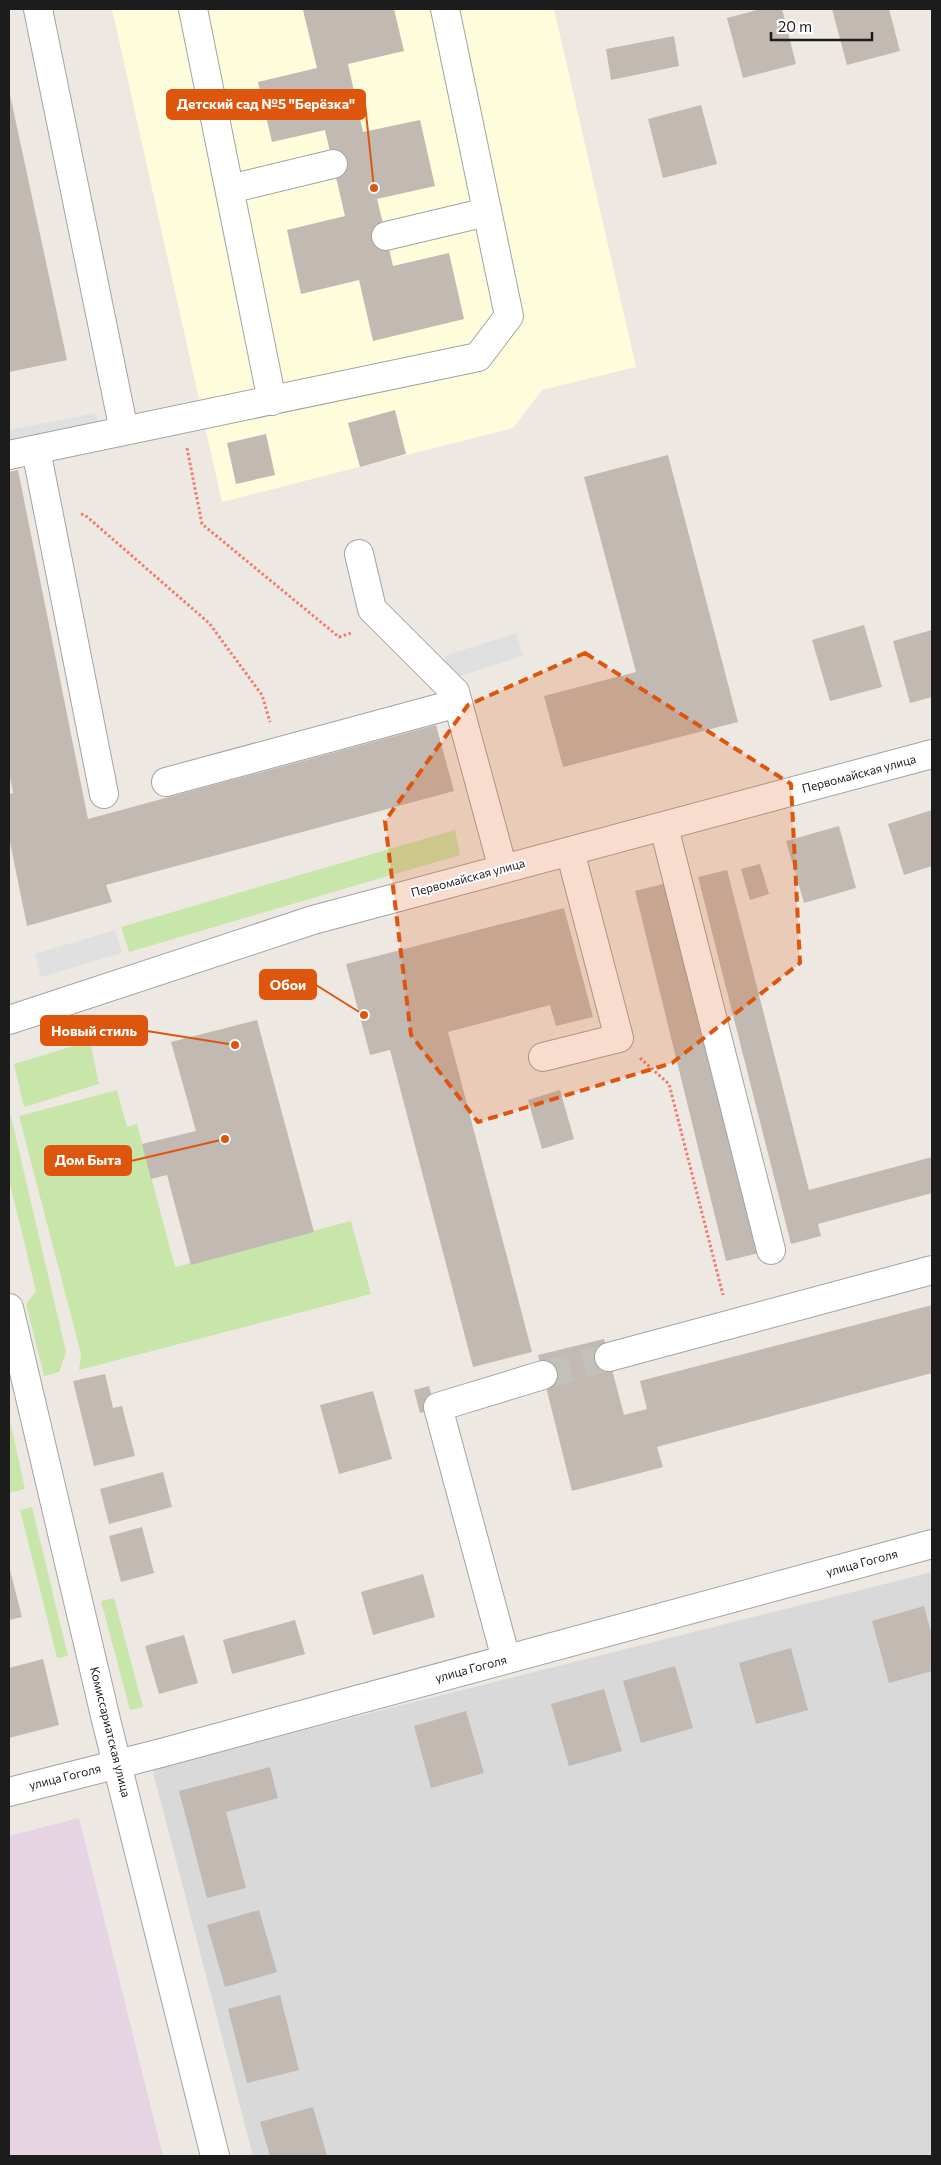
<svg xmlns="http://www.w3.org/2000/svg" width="941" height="2165" viewBox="0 0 941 2165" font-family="Commissioner,sans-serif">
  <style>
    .residential { fill: #dad9d9 }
    .industrial { fill: #e6d4e3 }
    .education { fill: #fdfcdb }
    .grass { fill: #c8e5aa }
    .parking { fill: #e0e0e0 }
    .building { fill: #c1b9b2 }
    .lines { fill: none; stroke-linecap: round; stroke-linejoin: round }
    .minor-tunnel { stroke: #c3c0ba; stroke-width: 28; stroke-dasharray: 28 14; stroke-linecap: butt }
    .minor-casing { stroke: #a3a3a3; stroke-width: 30 }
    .path { stroke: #f17b6f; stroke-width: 3; stroke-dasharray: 2.5 2.5; stroke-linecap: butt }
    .minor { stroke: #fff; stroke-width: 28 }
    .marked { fill: #de560d; fill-opacity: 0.2; stroke: #de560d; stroke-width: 4; stroke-dasharray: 10 6; stroke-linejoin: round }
    .labels { text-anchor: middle; stroke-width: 4; stroke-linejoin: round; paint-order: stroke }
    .street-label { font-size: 12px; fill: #1c1c1c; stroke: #fff }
    .leader { fill: none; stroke: #de560d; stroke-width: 2 }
    .callout-dot { fill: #de560d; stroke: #fff; stroke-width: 2 }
    .callout { fill: #de560d; stroke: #de560d; stroke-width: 2 }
    .callout-label { font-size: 14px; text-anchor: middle; font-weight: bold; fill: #fff }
  </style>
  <rect width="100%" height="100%" fill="#ede9e2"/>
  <path class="residential" d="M 932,1572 L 932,2156 L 253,2156 L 152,1768 Z"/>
  <path class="industrial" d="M 79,1818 L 163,2156 L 9,2156 L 9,1836 Z"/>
  <path class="education" d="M 112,9 L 554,9 L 636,367 L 542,390 L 513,428 L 222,502 Z"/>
  <path class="grass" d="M 455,830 L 460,855 L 129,952 L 121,927 Z
    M 90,1041 L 99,1084 L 24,1107 L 14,1064 Z
    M 117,1090 L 127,1127 L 137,1124 L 175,1267 L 351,1221 L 371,1294 L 79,1370 L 81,1354 L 19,1116 Z
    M 9,1108 L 66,1352 L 59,1372 L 44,1376 L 26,1304 L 36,1291 L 9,1180 Z
    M 9,1416 L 25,1489 L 9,1493 Z
    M 32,1507 L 68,1656 L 57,1658 L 20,1510 Z
    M 114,1598 L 143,1707 L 130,1710 L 101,1601 Z"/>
  <path class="parking" d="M 96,413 L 101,437 L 9,455 L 9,430 Z
    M 516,633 L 523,656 L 451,679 L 444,656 Z
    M 115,930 L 122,953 L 41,977 L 35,954 Z"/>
  <path class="building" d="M 394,9 L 404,51 L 348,64 L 363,132 L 420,120 L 435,186 L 377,199 L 386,236 L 393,266 L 449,253 L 464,319 L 373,341 L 359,280 L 301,294 L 287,230 L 345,216 L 325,130 L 272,142 L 258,82 L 317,68 L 303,10 Z
    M 761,9 L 782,9 L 796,64 L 743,78 L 727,18 Z
    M 832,9 L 889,9 L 900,51 L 847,65 Z
    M 674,36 L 679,66 L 611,80 L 606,49 Z
    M 9,90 L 67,360 L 9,372 Z
    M 701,105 L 717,164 L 663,178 L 648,119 Z
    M 395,410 L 406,454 L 360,467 L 348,423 Z
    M 266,434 L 275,475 L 236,484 L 227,443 Z
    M 668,455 L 738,722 L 563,767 L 544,696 L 636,672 L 584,477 Z
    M 18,470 L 88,819 L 436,725 L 454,791 L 106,885 L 112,902 L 27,926 L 9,837 L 9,794 L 13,793 L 9,771 L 9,472 Z
    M 864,625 L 882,687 L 830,701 L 812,640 Z
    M 932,630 L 932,697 L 910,703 L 893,641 Z
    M 932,810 L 932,866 L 904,875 L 888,824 Z
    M 839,826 L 856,888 L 804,903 L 786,841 Z
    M 760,864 L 769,894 L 750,900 L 741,869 Z
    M 727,870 L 809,1190 L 932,1157 L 932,1193 L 818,1224 L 821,1236 L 791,1244 L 698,877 Z
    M 667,883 L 759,1253 L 726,1261 L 635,891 Z
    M 564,908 L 593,1017 L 556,1026 L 550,1005 L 448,1032 L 532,1352 L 473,1367 L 390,1050 L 370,1055 L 346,964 Z
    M 257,1020 L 314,1232 L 191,1265 L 167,1175 L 151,1179 L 142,1144 L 196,1131 L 171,1042 Z
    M 560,1090 L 574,1139 L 542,1149 L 528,1100 Z
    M 932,1305 L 932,1373 L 657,1447 L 663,1467 L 572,1491 L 538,1355 L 604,1339 L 624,1415 L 647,1409 L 640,1381 Z
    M 105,1374 L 113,1408 L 122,1406 L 135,1456 L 94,1466 L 73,1381 Z
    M 429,1386 L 435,1409 L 420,1413 L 414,1390 Z
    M 373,1391 L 392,1459 L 339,1474 L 320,1405 Z
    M 163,1472 L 172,1507 L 109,1524 L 100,1489 Z
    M 142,1527 L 154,1573 L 121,1582 L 109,1536 Z
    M 9,1566 L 22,1617 L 9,1620 Z
    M 423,1574 L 435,1617 L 373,1635 L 361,1592 Z
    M 924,1606 L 932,1636 L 932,1671 L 889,1683 L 872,1621 Z
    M 295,1620 L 305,1654 L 232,1674 L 223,1640 Z
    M 184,1635 L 198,1683 L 159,1694 L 145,1646 Z
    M 791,1648 L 808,1710 L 756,1724 L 739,1663 Z
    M 43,1659 L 59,1725 L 9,1738 L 9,1668 Z
    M 675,1666 L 693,1728 L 641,1743 L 623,1681 Z
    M 604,1689 L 622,1751 L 569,1766 L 551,1704 Z
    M 466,1711 L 484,1773 L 431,1788 L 414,1726 Z
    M 270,1767 L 278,1798 L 226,1812 L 246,1888 L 207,1898 L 179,1791 Z
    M 259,1910 L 277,1972 L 225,1987 L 207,1925 Z
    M 280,1995 L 299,2070 L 247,2083 L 228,2009 Z
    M 313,2107 L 327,2156 L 270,2156 L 260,2122 Z"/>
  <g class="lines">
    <path class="minor-tunnel" d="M 543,1375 L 609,1357"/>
    <defs>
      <path id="minor" d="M 38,9 L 124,431
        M 193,9 L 272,401
        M 230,189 L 333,164
        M 386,236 L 487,212
        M 36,450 L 104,794
        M 9,455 L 478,357 L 509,316 L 445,9
        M 359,554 L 372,609 L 455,692 L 503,869
        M 166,782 L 458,703
        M 664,827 L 771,1250
        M 9,1020 L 313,920 L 932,754
        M 543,1057 L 619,1038 L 570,851
        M 9,1308 L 107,1724 L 215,2156
        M 609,1357 L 932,1270
        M 506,1659 L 438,1407 L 543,1375
        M 9,1792 L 161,1753 L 932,1544"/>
    </defs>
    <use href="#minor" class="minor-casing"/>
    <path class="path" d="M 187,448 L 202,524 L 339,637 L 351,633
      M 81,514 L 85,515 L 209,623 L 262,695 L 270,722
      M 640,1058 L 669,1084 L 723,1295"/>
    <use href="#minor" class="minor"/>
  </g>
  <path class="marked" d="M 585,653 L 791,784 L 800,963 L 672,1063 L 478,1122 L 411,1035 L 385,821 L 468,705 Z"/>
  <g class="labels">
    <g class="street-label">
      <text transform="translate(859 774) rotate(-15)" y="4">Первомайская улица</text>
      <text transform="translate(468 878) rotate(-15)" y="4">Первомайская улица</text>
      <text transform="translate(862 1563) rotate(-15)" y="4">улица Гоголя</text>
      <text transform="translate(471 1669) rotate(-15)" y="4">улица Гоголя</text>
      <text transform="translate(110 1732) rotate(76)" y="4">Комиссариатская улица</text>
      <text transform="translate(65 1777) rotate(-14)" y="4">улица Гоголя</text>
    </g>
  </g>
  <path class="leader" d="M374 188L365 104M364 1015L316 985M235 1045L147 1031M225 1139L131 1161"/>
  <g class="callout-dot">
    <circle cx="374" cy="188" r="5"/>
    <circle cx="364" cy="1015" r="5"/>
    <circle cx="235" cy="1045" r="5"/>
    <circle cx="225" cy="1139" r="5"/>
  </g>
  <g class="callout">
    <rect x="167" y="90" width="198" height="29" rx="5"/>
    <rect x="260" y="970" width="56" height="29" rx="5"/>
    <rect x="41" y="1016" width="106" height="29" rx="5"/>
    <rect x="45" y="1146" width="86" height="29" rx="5"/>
  </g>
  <g class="callout-label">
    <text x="266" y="109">Детский сад №5 "Берёзка"</text>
    <text x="288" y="990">Обои</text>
    <text x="94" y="1036">Новый стиль</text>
    <text x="88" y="1165">Дом Быта</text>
  </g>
  <rect width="941" height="2165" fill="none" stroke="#1c1c1c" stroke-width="20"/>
  <path d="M771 32v8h101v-8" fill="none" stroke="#1c1c1c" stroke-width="2.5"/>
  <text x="778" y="32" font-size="15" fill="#1c1c1c" stroke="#ffffff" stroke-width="4" paint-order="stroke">20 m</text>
</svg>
